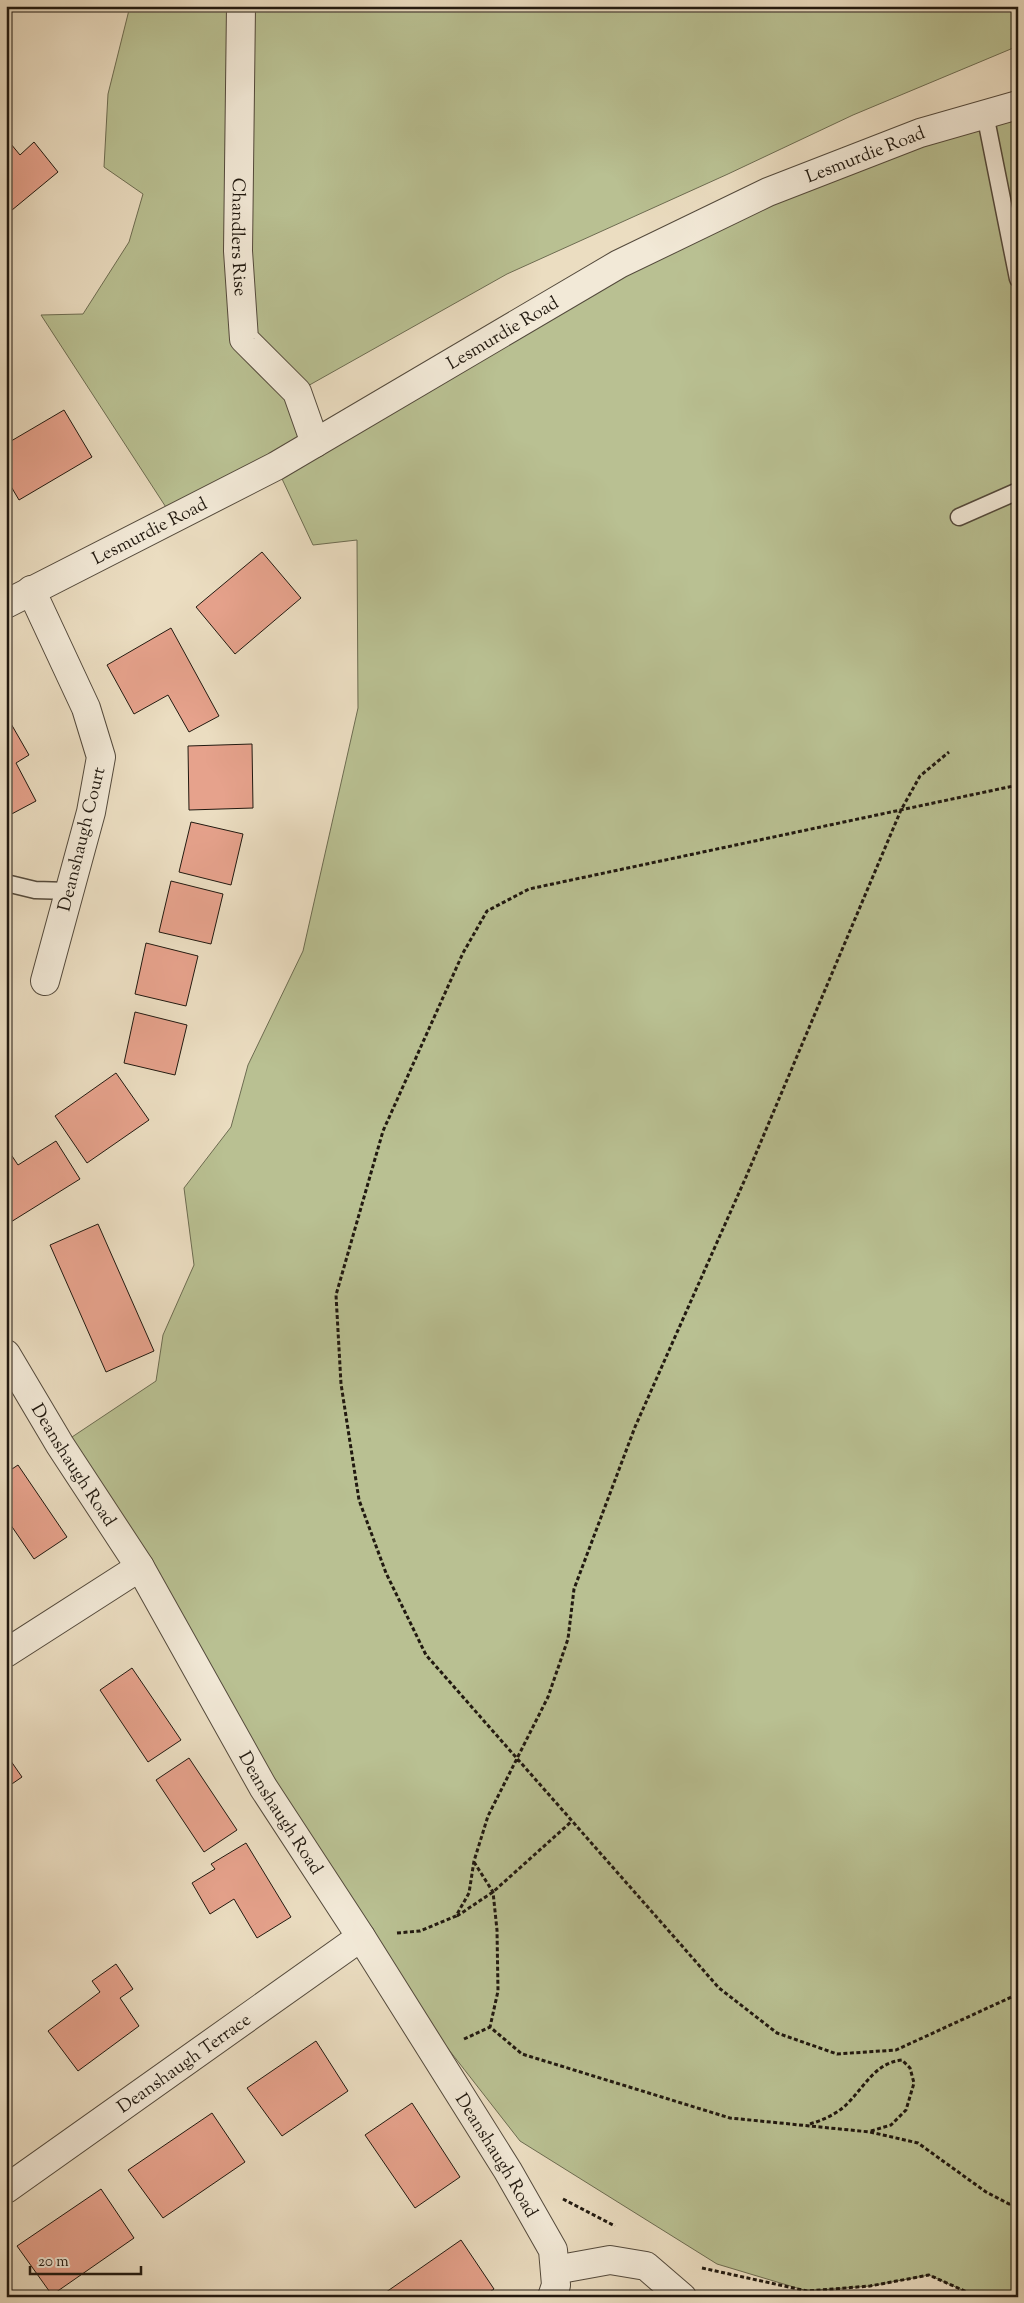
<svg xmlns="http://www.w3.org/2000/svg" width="1024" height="2303" viewBox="0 0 1024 2303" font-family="'Sorts Mill Goudy',serif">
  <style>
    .green { fill: #b9c092; stroke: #6d6c51 }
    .building { fill: #e6a28c; stroke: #211910 }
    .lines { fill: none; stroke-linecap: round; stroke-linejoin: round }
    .service-casing { stroke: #544a3c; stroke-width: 19 }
    .minor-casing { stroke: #544a3c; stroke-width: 30 }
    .tertiary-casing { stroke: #544a3c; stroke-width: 30 }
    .path { stroke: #211910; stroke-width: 3; stroke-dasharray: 4 2.5; stroke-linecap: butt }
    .service { stroke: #f2e9d7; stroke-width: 16 }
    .minor { stroke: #f2e9d7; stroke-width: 28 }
    .tertiary { stroke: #f2e9d7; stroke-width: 28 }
    .labels { text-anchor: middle; stroke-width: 4; stroke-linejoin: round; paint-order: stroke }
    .street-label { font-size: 18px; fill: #211910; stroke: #f2e9d7 }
  </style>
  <rect width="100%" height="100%" fill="#ebddc1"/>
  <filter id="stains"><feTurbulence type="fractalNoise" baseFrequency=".004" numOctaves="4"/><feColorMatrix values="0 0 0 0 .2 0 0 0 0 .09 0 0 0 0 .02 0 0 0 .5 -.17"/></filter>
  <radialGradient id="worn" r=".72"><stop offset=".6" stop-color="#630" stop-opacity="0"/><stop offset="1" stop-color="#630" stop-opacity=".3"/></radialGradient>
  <path class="green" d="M 130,6 L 1018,6 L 1018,46 L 853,115 L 728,174 L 507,274 L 297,392 L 315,443 L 619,264 L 1018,105 L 1018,2297 L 978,2297 L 929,2275 L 870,2286 L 807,2291 L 717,2264 L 520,2141 L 361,1937 L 60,1445 L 156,1381 L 163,1335 L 194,1265 L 184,1188 L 231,1127 L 248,1065 L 303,951 L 358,708 L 357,540 L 313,545 L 276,466 L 173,518 L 41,315 L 83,314 L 129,242 L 143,194 L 104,167 L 108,94 Z"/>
  <path class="building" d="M 6,138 L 20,155 L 34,142 L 58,172 L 6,215 Z
    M 64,410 L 92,457 L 19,500 L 6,478 L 6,444 Z
    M 262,552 L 301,598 L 235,654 L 196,607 Z
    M 171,628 L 219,716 L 189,732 L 168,695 L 134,714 L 107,665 Z
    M 6,715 L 29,755 L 16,763 L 36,801 L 6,817 Z
    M 252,744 L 253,808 L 189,810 L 188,746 Z
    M 191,822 L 243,834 L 231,885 L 179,872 Z
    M 171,881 L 223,894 L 211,944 L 159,932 Z
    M 146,943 L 198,956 L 186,1006 L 135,994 Z
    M 135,1012 L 187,1025 L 175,1075 L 124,1063 Z
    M 116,1073 L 149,1120 L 87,1163 L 55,1116 Z
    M 56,1141 L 80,1179 L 6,1225 L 6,1147 L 18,1165 Z
    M 98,1224 L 154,1351 L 106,1372 L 50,1245 Z
    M 18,1465 L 67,1537 L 34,1559 L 6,1518 L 6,1473 Z
    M 132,1668 L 181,1740 L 148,1762 L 100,1690 Z
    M 6,1754 L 22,1777 L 6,1788 Z
    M 189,1758 L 237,1830 L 204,1852 L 156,1780 Z
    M 246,1843 L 291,1917 L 257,1938 L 234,1899 L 210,1914 L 192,1883 L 215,1869 L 211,1864 Z
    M 116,1964 L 133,1989 L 120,1998 L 139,2026 L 78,2071 L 48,2031 L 100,1992 L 92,1981 Z
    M 316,2041 L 348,2091 L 282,2136 L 247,2088 Z
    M 412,2103 L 460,2177 L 415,2208 L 365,2135 Z
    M 212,2113 L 245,2162 L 163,2218 L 128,2170 Z
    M 101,2189 L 134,2238 L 52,2295 L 17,2246 Z
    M 461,2240 L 494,2289 L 483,2297 L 379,2297 Z"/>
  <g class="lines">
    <defs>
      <path id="service" d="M 985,114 L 1018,279
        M 959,517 L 1018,491
        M 6,883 L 35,890 L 69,891"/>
      <g id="minor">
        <path id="s1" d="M 241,6 L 238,251 L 244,339 L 297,392 L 315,443"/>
        <path d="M 31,590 L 86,708 L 101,757 L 91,812 L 45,981"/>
        <path id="s2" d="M 6,1354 L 60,1445 L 140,1567 L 263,1787 L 361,1937 L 508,2171 L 553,2250 L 556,2285 L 552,2297"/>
        <path d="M 6,1653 L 140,1567"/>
        <path id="s3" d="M 6,2189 L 361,1937"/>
        <path d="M 555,2270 L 610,2260 L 646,2266 L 682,2297"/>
      </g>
      <g id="tertiary">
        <path id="s4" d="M 6,604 L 276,466 L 619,264 L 768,192 L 920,133 L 1018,105"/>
      </g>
    </defs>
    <use href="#service" class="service-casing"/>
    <use href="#minor" class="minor-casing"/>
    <use href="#tertiary" class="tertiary-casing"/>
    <path class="path" d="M 1018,785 L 529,889 L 487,911 L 463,953 L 383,1131 L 336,1295 L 341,1384 L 359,1500 L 386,1573 L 426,1655 L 719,1988 L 777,2033 L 837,2054 L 896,2050 L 1018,1994
      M 474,1862 L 493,1892 L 497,1930 L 498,1991 L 490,2027
      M 457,1916 L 493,1892 L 572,1821
      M 397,1933 L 420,1931 L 456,1916 L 469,1893 L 474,1861 L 488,1816 L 548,1697 L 568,1639 L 574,1589 L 635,1427 L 746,1177 L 901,810 L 920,776 L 949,752
      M 464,2039 L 490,2027 L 522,2054 L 730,2118 L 870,2132 L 918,2143 L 986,2192 L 1009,2204 L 1018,2202
      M 810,2124 C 823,2120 837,2114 847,2104 C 865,2086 875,2063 902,2060 L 910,2068 L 914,2083 L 906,2110 L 891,2125 L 871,2131
      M 563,2199 L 615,2226
      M 702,2268 L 807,2291 L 870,2286 L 929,2275 L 978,2297"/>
    <use href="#service" class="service"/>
    <use href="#minor" class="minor"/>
    <use href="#tertiary" class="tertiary"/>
  </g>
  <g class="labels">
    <g class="street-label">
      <text dy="6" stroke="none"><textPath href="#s4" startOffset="971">Lesmurdie Road</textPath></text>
      <text dy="6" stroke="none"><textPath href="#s1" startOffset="231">Chandlers Rise</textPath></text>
      <text dy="6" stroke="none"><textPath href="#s4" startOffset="566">Lesmurdie Road</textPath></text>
      <text dy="6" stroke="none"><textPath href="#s4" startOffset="161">Lesmurdie Road</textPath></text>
      <text transform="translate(81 839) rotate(-76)" y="6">Deanshaugh Court</text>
      <text dy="6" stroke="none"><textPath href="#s2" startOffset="130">Deanshaugh Road</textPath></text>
      <text dy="6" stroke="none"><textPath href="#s2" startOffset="535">Deanshaugh Road</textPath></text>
      <text dy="6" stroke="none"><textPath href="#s3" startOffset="218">Deanshaugh Terrace</textPath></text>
      <text dy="6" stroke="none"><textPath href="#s2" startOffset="940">Deanshaugh Road</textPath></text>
    </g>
  </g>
  <rect width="1024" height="2303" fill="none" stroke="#ebddc1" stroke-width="25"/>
  <rect x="8" y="8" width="1009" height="2288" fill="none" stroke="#211910" stroke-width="2.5"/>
  <rect x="12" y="12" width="999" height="2278" fill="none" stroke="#211910"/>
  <path d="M30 2266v8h111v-8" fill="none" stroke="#211910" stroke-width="2.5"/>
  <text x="38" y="2266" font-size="15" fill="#211910" stroke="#f2e9d7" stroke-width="4" paint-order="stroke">20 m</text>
  <rect width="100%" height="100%" filter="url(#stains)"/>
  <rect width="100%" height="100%" fill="url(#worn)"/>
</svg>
